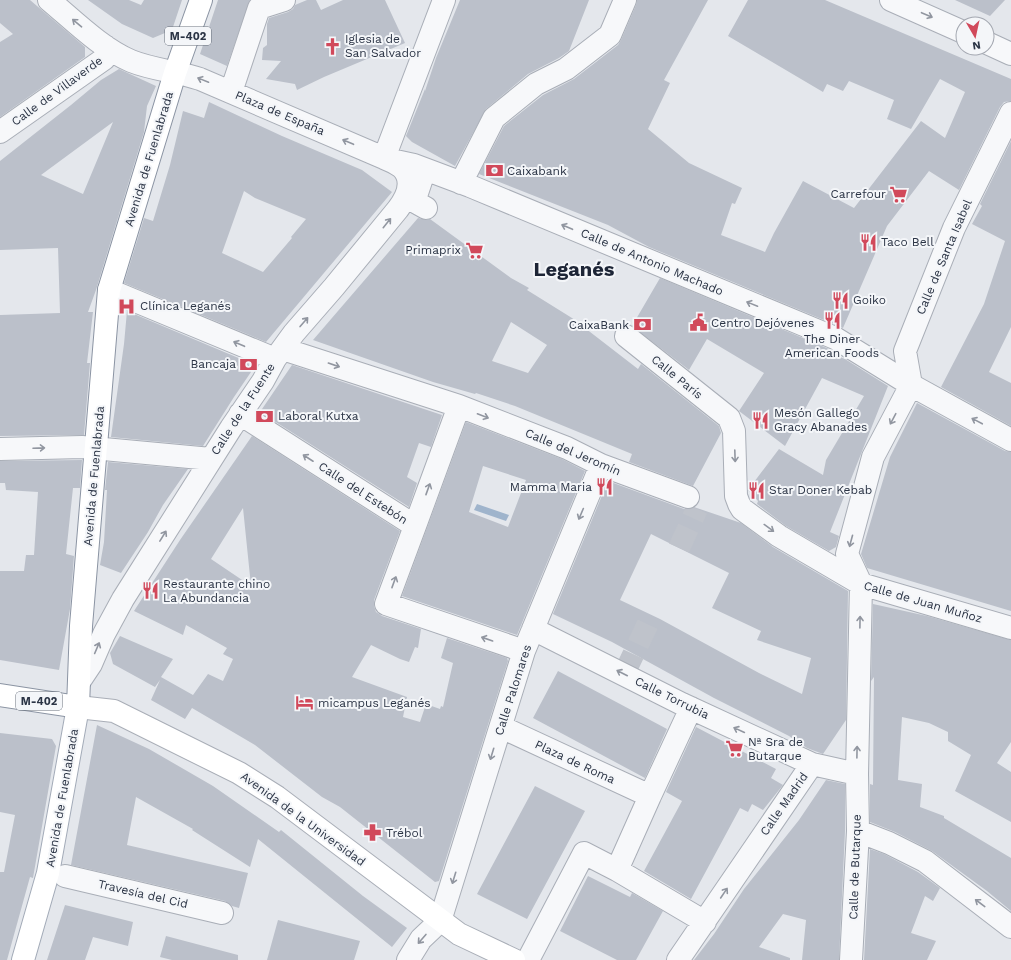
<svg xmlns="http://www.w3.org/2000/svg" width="1011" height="960" viewBox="0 0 1011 960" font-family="'Work Sans',sans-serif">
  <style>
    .water { fill: #9fb4cc }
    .building { fill: #bbc0ca; fill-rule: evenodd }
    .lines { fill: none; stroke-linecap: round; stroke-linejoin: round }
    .street-tunnel { stroke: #bfc3cb; stroke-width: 22; stroke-dasharray: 22 11; stroke-linecap: butt }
    .street-casing { stroke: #a9aeb7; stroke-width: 24 }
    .secondary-casing { stroke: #a9aeb7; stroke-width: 24 }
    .primary-casing { stroke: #a3abb8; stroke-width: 24 }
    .highway-casing { stroke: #8b94a3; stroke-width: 24 }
    .street { stroke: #f7f8fa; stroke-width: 22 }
    .secondary { stroke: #fff; stroke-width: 22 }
    .primary { stroke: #fff; stroke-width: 22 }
    .highway { stroke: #fff; stroke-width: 22 }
    .oneway { stroke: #9196a0 }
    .labels { text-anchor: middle; stroke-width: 4; stroke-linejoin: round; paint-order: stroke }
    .shield { fill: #f4f6f9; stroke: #676e7b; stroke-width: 1 }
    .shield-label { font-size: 11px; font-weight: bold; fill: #2b3445 }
    .poi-label { font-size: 12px; fill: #2b3445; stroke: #f4f6f9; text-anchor: start }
    .street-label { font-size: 12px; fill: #2b3445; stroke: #f4f6f9 }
    .town-label { font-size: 20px; font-weight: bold; fill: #1d2536; stroke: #f4f6f9 }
  </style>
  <rect width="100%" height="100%" fill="#e4e7ec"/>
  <path class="water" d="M 477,504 L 509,515 L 506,521 L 474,510 Z"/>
  <path class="building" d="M 0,0 L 30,0 L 85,47 L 85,57 L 0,117 L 0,42 L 13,34 L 0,23 Z
    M 88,0 L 129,0 L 141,5 L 144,0 L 182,0 L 172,30 L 153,38 L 122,24 Z
    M 218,0 L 250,0 L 227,66 L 200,54 Z
    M 307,0 L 316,0 L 321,10 L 343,0 L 385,0 L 405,43 L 324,77 L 297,90 L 295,84 L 266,79 L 281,61 L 262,60 L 263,48 L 267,45 L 267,24 L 269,18 L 288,12 L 293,9 L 295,5 Z
    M 460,0 L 589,0 L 569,51 L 559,58 L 528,74 L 486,109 L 455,166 L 412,142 L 406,136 L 425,89 L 425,91 L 436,58 Z
    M 637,0 L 708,0 L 664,80 L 670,83 L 648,129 L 689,163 L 742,188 L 735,204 L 732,203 L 721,235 L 765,252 L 774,233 L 803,181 L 854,208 L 921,121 L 945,138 L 965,92 L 940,79 L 911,129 L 887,119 L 894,100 L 849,81 L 843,91 L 827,84 L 823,92 L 728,36 L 748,0 L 825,0 L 1011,79 L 1011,101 L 1004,102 L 1000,107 L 959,190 L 929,171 L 887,226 L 843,328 L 649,247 L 608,225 L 479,174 L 504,126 L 543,95 L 574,79 L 618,45 L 621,40 L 636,5 Z
    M 955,0 L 1005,0 L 990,16 Z
    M 119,69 L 156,86 L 147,106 L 144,132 L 96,290 L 88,312 L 93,312 L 87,363 L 90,363 L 84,435 L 0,436 L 0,315 L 60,313 L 58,248 L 0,250 L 0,161 L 71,105 L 101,80 ZM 113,122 L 83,194 L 41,175 Z
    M 209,102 L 282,136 L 362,170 L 392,192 L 266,342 L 124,283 L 144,218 L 153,221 L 170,165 L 183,111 L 204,118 ZM 244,191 L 255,198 L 306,219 L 291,237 L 292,238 L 263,272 L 222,253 Z
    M 1011,141 L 1011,327 L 989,372 L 1011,383 L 1011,426 L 941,387 L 984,304 L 1005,241 L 972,224 L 982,206 L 980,204 Z
    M 418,218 L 426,220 L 430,219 L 511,278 L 529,288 L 527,290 L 572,318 L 638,369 L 641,364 L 719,426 L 721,433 L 693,486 L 629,462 L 632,454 L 515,406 L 476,393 L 475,394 L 433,382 L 313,340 ZM 511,322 L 547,345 L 528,373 L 492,361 Z
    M 660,278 L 829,349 L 833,351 L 832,354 L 845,359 L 888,386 L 830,532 L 839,536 L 836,547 L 829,551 L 786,526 L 757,504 L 758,501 L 748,490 L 779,449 L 823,475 L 826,460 L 864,396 L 822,378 L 785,446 L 739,411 L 764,373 L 707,339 L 689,370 L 632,326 Z
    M 127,311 L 248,362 L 251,372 L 234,397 L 203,446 L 111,437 L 124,344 Z
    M 292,365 L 442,415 L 431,447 L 419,443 L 407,477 L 417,483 L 409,507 L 260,412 Z
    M 917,403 L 1005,451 L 1011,452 L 1011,611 L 867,568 L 861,554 L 890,457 Z
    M 466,422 L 562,459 L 585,471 L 517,635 L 402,596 ZM 483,466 L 526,480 L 508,527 L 469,512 Z
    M 252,436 L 400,531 L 374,600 L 374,606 L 376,612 L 382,616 L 421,629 L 418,648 L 415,647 L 409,662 L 400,659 L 371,645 L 352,677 L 407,697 L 403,717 L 420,722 L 426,704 L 440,709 L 441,706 L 443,707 L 453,663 L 441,658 L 447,638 L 507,658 L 508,661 L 439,881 L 435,882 L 340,807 L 322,797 L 255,745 L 192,708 L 185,719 L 151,700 L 160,680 L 155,687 L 113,664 L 110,653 L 120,636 L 173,659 L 161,677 L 193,695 L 208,674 L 223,681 L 233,659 L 223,654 L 227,648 L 186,625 L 183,635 L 134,611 L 180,540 ZM 243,508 L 251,586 L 211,559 Z
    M 82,460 L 80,488 L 73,488 L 66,554 L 74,556 L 70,609 L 59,670 L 0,660 L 0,571 L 24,571 L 26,555 L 34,555 L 38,492 L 6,490 L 5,483 L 0,483 L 0,461 Z
    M 108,462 L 188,469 L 163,505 L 148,532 L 121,573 L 100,565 L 104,542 L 107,490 L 105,490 Z
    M 608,481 L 684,509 L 690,509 L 694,507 L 741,523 L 773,547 L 848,591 L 846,720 L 823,754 L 807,748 L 789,736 L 714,698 L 612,642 L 553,614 ZM 651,534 L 729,573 L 712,608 L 761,631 L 757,640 L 811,658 L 802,694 L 759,673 L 660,619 L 620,600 Z
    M 873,604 L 927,616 L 1011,640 L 1011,742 L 997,763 L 1011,772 L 1011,822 L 955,791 L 971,755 L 948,741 L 948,732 L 929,723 L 902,717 L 898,780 L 922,784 L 920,807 L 944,816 L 944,818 L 1011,858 L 1011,911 L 987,891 L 932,851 L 895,832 L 870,822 L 870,784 L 873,785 L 874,677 L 871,681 Z
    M 558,671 L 667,729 L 645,778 L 533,718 Z
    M 97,725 L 149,749 L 213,786 L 279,832 L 281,830 L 363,896 L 407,928 L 392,947 L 258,839 L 250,867 L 192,830 L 193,829 L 136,797 L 127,845 L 248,873 L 239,908 L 232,906 L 225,901 L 71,865 Z
    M 696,727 L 776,769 L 771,778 L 783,785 L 763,810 L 752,804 L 748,812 L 740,808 L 691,899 L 644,871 L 682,801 L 666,792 Z
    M 0,733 L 52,739 L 56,746 L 33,878 L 30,877 L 7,960 L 0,960 L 0,872 L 4,872 L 15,815 L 0,812 Z
    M 826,780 L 845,784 L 845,831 L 839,960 L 802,960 L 806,920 L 783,914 L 759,947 L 790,958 L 790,960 L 694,960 L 714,934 L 744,889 L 799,820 Z
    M 535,786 L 585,811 L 527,919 L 477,894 Z
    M 870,849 L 884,854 L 918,872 L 940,888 L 933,901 L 925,896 L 911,933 L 936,941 L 927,960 L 864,960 Z
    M 588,876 L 630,897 L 632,893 L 663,911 L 636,960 L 617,960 L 560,931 Z
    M 65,905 L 133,922 L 128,946 L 93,937 L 85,960 L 47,960 Z
    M 278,920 L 360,941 L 354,960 L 267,960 Z
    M 166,936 L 238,955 L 238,960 L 172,960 L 160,957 Z"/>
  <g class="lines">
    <path class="street-tunnel" d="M 679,548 L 697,509
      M 624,674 L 652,615"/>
    <defs>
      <path id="street" d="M 49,0 C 73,20 102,49 131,61 C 153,70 177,71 200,79 L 384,158 C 389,160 396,163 401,167 C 415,179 407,197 398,209 L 334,287 L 294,333 L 275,359 L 263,381 L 231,428 L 123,599 L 104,634 L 91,664 L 79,682
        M 891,0 L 963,32
        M 987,43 L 1011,54
        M 231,92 L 259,8 L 284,0
        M 0,132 L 104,59 L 106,54 L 105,46
        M 384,158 L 444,0
        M 391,160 L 414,165 L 470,186 L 835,338 L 911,385 L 1011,440
        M 422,178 L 415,199 L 417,203 L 426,208
        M 461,183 L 494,118 L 536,84 L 566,69 L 610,35 L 625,0
        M 109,290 L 275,359
        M 626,336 L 729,418 L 734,431 L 736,496 L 739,504 L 742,509 L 779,536 L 861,584 L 1011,628
        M 283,349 L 459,406 L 567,448 L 601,465 L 688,497
        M 911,385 L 905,351 L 954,228 L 1011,113
        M 240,414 L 415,526 L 386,604 L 524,651
        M 0,449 L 82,447 L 211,459
        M 415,526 L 459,406
        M 533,629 L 682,704 L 812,764 L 857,774 L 861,584 L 847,554 L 873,457 L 911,385
        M 501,727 L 650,796 L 617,870 L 705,922
        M 650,796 L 691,708
        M 858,831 L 889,843 L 925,861 L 1011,927
        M 65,876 L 222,913
        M 408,960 L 421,939 L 440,921 L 524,651 L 601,465
        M 528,960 L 584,853 L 617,870
        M 678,960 L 812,764
        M 851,960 L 858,831 L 857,774"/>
      <path id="secondary" d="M 78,707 L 114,711 L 239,773 L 277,797 L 459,934 L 514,960"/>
      <path id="primary" d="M 23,960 L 48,873 L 78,707"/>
      <path id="highway" d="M 0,695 L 78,707 L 81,626 L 109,290 L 175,73 L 201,0"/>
    </defs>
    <use href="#street" class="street-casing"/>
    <use href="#secondary" class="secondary-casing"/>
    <use href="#primary" class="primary-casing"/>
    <use href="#highway" class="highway-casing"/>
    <use href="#street" class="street"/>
    <use href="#secondary" class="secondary"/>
    <use href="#primary" class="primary"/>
    <use href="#highway" class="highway"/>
  </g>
  <defs><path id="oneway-shaft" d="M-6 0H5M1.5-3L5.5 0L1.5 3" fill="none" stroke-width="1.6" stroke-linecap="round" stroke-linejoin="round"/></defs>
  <g class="oneway">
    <use href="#oneway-shaft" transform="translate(927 15) rotate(23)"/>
    <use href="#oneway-shaft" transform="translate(77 23) rotate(-140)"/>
    <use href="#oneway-shaft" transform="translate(203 80) rotate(-158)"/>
    <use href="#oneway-shaft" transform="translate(348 142) rotate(-157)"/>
    <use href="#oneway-shaft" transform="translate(387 223) rotate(-51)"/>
    <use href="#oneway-shaft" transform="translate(567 227) rotate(-157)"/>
    <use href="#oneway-shaft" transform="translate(752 304) rotate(-158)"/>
    <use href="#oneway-shaft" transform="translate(304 322) rotate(-49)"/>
    <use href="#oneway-shaft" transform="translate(239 344) rotate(-157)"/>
    <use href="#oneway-shaft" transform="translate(334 365) rotate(19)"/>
    <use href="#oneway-shaft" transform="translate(483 416) rotate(21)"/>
    <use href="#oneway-shaft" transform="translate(893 419) rotate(118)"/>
    <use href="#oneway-shaft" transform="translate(977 421) rotate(-152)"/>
    <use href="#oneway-shaft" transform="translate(39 448) rotate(-2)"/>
    <use href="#oneway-shaft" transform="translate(735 456) rotate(88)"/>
    <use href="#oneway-shaft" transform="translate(308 458) rotate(-147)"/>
    <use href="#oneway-shaft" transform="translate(428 489) rotate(-70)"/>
    <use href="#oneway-shaft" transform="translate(581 514) rotate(113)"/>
    <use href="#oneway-shaft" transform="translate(769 528) rotate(36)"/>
    <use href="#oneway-shaft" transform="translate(163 536) rotate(-58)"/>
    <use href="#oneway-shaft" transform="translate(851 541) rotate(105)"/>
    <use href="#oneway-shaft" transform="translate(394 582) rotate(-70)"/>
    <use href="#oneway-shaft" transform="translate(860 622) rotate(-89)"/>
    <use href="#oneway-shaft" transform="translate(487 639) rotate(-161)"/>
    <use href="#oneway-shaft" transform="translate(97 648) rotate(-67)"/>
    <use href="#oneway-shaft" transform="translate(622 673) rotate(-153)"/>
    <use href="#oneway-shaft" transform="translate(739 730) rotate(-155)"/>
    <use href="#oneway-shaft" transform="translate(857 752) rotate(-89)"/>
    <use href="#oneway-shaft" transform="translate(492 754) rotate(107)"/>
    <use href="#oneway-shaft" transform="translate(454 878) rotate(107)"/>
    <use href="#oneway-shaft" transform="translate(724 893) rotate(-56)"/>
    <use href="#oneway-shaft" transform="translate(980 903) rotate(-143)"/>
    <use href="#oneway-shaft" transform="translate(422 939) rotate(131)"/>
  </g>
  <defs>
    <symbol id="church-bare" viewBox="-9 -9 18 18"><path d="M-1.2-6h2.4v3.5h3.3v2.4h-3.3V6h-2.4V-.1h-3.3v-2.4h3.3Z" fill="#d1495b" stroke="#f4f6f9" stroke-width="2.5" paint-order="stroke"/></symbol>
    <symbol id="bank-bare" viewBox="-9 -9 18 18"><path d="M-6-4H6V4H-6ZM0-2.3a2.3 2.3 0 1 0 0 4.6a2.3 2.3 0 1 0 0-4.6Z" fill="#d1495b" stroke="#f4f6f9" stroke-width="2.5" paint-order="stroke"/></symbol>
    <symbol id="supermarket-bare" viewBox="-9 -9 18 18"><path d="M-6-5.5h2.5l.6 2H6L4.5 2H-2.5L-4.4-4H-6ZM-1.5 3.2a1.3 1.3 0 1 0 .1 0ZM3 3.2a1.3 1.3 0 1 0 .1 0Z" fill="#d1495b" stroke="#f4f6f9" stroke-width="2.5" paint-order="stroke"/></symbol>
    <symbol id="restaurant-bare" viewBox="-9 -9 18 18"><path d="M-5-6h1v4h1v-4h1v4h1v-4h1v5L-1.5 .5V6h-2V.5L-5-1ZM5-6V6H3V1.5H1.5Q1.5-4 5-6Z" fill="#d1495b" stroke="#f4f6f9" stroke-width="2.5" paint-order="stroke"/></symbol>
    <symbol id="hospital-bare" viewBox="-9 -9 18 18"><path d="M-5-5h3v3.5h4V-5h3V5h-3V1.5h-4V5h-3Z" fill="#d1495b" stroke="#f4f6f9" stroke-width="2.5" paint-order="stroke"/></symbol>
    <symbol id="civic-bare" viewBox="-9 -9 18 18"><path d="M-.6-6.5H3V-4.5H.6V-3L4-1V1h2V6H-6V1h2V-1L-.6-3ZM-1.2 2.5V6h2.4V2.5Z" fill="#d1495b" stroke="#f4f6f9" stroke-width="2.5" paint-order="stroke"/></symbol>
    <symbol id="hotel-bare" viewBox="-9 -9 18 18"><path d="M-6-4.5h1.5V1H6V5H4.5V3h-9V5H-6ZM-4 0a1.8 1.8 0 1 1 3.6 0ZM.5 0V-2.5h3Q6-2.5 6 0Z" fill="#d1495b" stroke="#f4f6f9" stroke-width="2.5" paint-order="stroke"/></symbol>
    <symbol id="pharmacy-bare" viewBox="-9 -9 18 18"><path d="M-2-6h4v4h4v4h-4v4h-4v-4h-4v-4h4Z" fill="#d1495b" stroke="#f4f6f9" stroke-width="2.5" paint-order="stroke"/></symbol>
  </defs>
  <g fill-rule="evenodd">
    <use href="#church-bare" x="320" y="34" width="25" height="25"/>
    <use href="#bank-bare" x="482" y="158" width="25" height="25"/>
    <use href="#supermarket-bare" x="886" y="182" width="25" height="25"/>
    <use href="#restaurant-bare" x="856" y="230" width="25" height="25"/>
    <use href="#supermarket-bare" x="462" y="238" width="25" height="25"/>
    <use href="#restaurant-bare" x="828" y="288" width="25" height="25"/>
    <use href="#hospital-bare" x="114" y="294" width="25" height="25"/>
    <use href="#restaurant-bare" x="820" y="308" width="25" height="25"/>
    <use href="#civic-bare" x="686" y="310" width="25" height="25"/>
    <use href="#bank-bare" x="630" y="312" width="25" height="25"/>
    <use href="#bank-bare" x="236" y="352" width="25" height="25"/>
    <use href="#bank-bare" x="252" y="404" width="25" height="25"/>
    <use href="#restaurant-bare" x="748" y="408" width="25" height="25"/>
    <use href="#restaurant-bare" x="592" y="474" width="25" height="25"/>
    <use href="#restaurant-bare" x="744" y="478" width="25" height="25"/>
    <use href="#restaurant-bare" x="138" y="578" width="25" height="25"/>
    <use href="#hotel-bare" x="292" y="690" width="25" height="25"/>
    <use href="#supermarket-bare" x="722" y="736" width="25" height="25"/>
    <use href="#pharmacy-bare" x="360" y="820" width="25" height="25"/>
  </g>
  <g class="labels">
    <g class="shield">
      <rect x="165" y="27" width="46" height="18" rx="3"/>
      <rect x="16" y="692" width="46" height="18" rx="3"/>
    </g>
    <g class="shield-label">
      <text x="188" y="40">M-402</text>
      <text x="39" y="705">M-402</text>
    </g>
    <g class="poi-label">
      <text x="345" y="43">Iglesia de<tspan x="345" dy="14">San Salvador</tspan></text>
      <text x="507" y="175">Caixabank</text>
      <text x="886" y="198" text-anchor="end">Carrefour</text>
      <text x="881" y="246">Taco Bell</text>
      <text x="461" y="254" text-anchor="end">Primaprix</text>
      <text x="853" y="304">Goiko</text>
      <text x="140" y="310">Clínica Leganés</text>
      <text x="711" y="327">Centro Dejóvenes</text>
      <text x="629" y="329" text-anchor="end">CaixaBank</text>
      <text x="832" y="343" text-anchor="middle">The Diner<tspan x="832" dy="14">American Foods</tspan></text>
      <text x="236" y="368" text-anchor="end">Bancaja</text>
      <text x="774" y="417">Mesón Gallego<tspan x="774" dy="14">Gracy Abanades</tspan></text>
      <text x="278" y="420">Laboral Kutxa</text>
      <text x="592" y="491" text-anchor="end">Mamma Maria</text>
      <text x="769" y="494">Star Doner Kebab</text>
      <text x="163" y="588">Restaurante chino<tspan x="163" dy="14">La Abundancia</tspan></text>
      <text x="318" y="707">micampus Leganés</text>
      <text x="748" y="746">Nª Sra de<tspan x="748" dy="14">Butarque</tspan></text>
      <text x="386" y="837">Trébol</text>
    </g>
    <g class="street-label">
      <text transform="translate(57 91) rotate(-36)" y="4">Calle de Villaverde</text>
      <text transform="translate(280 113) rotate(23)" y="4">Plaza de España</text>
      <text transform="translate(149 159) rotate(-73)" y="4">Avenida de Fuenlabrada</text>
      <text transform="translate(944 257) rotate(-67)" y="4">Calle de Santa Isabel</text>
      <text transform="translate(652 262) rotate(23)" y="4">Calle de Antonio Machado</text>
      <text transform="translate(677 377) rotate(39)" y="4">Calle París</text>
      <text transform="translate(243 409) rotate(-57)" y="4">Calle de la Fuente</text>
      <text transform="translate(573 452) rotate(23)" y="4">Calle del Jeromín</text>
      <text transform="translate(94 476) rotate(-85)" y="4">Avenida de Fuenlabrada</text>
      <text transform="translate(363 493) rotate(33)" y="4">Calle del Estebón</text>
      <text transform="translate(923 602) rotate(16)" y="4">Calle de Juan Muñoz</text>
      <text transform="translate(513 690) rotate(-72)" y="4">Calle Palomares</text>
      <text transform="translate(672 698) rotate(26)" y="4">Calle Torrubia</text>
      <text transform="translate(575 762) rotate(25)" y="4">Plaza de Roma</text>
      <text transform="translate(62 798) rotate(-80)" y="4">Avenida de Fuenlabrada</text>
      <text transform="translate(784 804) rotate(-55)" y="4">Calle Madrid</text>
      <text transform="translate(303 819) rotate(36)" y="4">Avenida de la Universidad</text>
      <text transform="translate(855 867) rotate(-88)" y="4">Calle de Butarque</text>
      <text transform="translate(143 894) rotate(13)" y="4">Travesía del Cid</text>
    </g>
    <g class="town-label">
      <text x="574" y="276">Leganés</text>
    </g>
  </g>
  <g transform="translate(975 36) rotate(171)"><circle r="19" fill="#f4f6f9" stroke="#a4a8b1"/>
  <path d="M0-3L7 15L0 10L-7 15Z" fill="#d1495b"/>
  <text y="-6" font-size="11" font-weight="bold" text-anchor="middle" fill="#2b3445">N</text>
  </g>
</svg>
